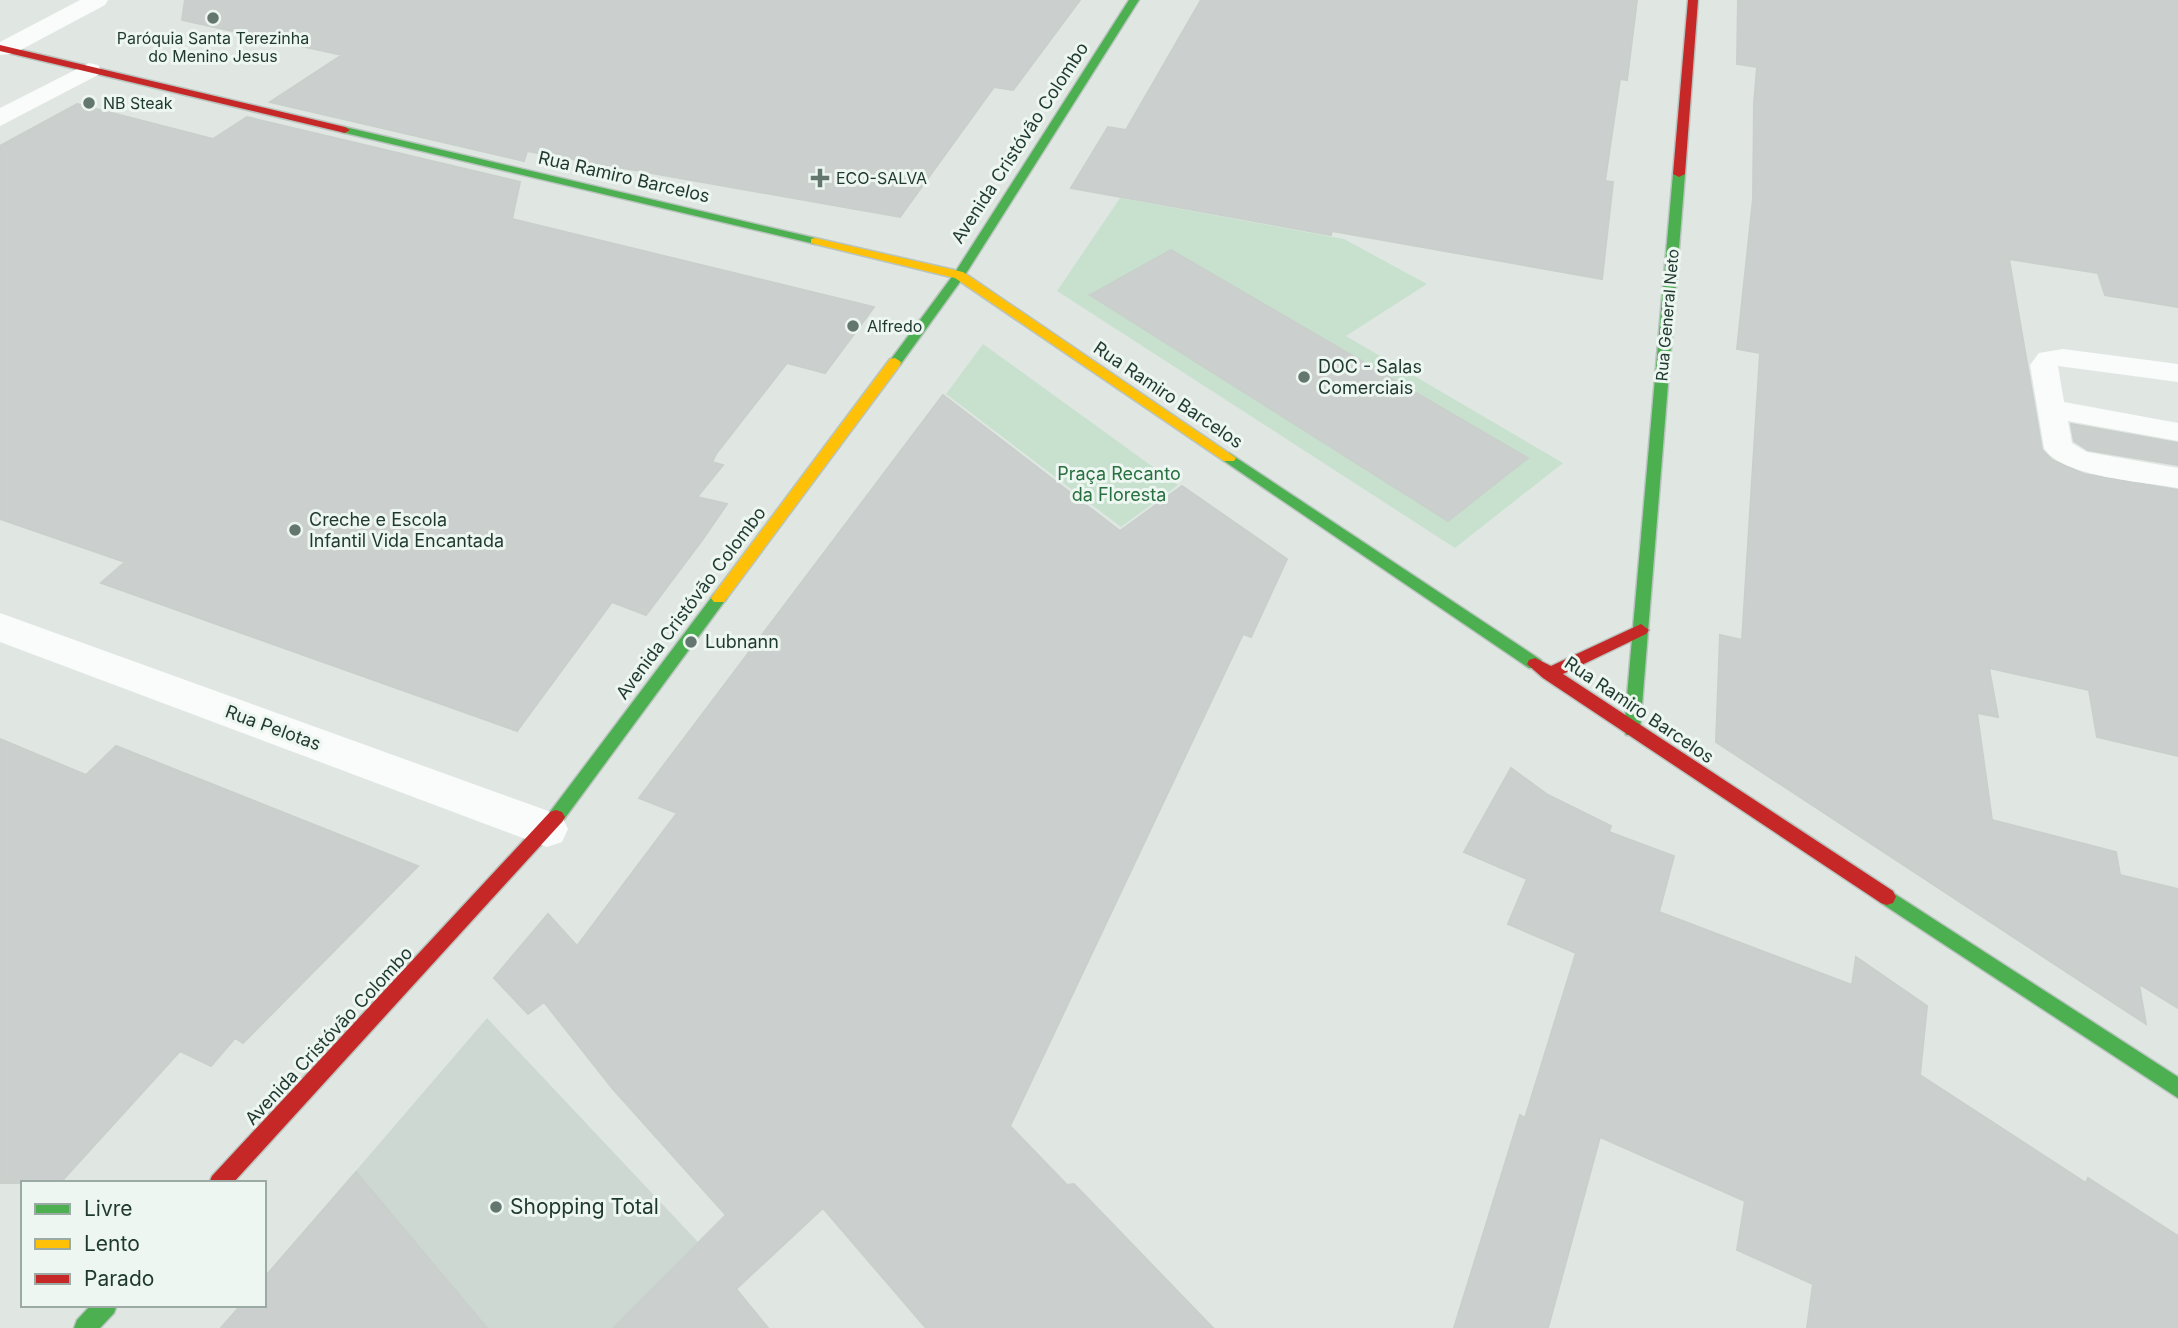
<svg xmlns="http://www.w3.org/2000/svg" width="2178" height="1328" viewBox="0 0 2178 1328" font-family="Inter,sans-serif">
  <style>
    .built { fill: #ced8d3 }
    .green { fill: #c8e1ce }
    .building { fill: #cbd0ce; stroke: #c9d0cc; stroke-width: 2 }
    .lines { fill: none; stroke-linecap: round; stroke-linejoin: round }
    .fast-casing { stroke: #b9c4bf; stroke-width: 3 }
    .slow-casing { stroke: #b9c4bf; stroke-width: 3 }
    .jam-casing { stroke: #b9c4bf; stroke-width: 3 }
    .lane { fill: #fafbfb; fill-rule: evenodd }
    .street { fill: #fafbfb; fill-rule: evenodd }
    .fast { fill: #4caf50; fill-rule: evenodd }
    .slow { fill: #ffc107; fill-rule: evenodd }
    .jam { fill: #c62828; fill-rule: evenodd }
    .poi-dot { fill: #63766f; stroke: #edf6f1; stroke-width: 2.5 }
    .labels { text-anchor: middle; stroke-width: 6; stroke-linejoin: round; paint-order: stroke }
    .far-poi-label { font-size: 16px; fill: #1f3931; stroke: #edf6f1; text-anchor: start }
    .far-street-label { font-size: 16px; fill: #1f3931; stroke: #edf6f1 }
    .street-label { font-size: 18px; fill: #1f3931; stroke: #edf6f1 }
    .poi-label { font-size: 18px; fill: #1f3931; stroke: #edf6f1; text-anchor: start }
    .park-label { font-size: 18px; fill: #287040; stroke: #edf6f1 }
    .near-poi-label { font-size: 21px; fill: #1f3931; stroke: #edf6f1; text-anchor: start }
  </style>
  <rect width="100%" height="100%" fill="#e0e7e3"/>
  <path class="built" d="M 487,1018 L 698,1242 L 768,1328 L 221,1328 L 241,1305 L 264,1305 L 264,1278 Z"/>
  <path class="green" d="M 1120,198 L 1344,239 L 1427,284 L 1346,336 L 1563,463 L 1455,548 L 1057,291 Z
    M 983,344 L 1178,485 L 1121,527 L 946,394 Z"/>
  <path class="building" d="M 185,0 L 1080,0 L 1013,90 L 994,87 L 900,217 L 527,151 L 524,161 L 270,102 L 342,55 L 182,20 Z
    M 1201,0 L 1637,0 L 1627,80 L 1620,79 L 1605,181 L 1613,182 L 1602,279 L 1332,231 L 1331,235 L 1071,188 L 1108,127 L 1126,130 Z
    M 1738,0 L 2178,0 L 2178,307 L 2105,295 L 2098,273 L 2009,259 L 2042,450 L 2052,460 L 2084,474 L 2178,490 L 2178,756 L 2097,737 L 2089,690 L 1989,668 L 1998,717 L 1977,713 L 1992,820 L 2116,852 L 2120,875 L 2178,889 L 2178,1008 L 2139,984 L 2146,1024 L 1716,742 L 1720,635 L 1742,640 L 1760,353 L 1737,349 L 1753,199 L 1754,104 L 1757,67 L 1737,64 Z
    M 77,104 L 213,139 L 247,117 L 520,182 L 512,219 L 874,307 L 825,373 L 787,363 L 716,454 L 712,462 L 723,465 L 697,497 L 727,504 L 703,539 L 646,615 L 612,602 L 517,731 L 101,583 L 125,562 L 0,519 L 0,146 Z
    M 1171,250 L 1528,458 L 1448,521 L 1090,295 Z
    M 943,395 L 1120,531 L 1182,486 L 1287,559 L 1251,637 L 1243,634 L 1010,1126 L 1067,1185 L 1074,1184 L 1213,1328 L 926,1328 L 823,1208 L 736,1289 L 768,1328 L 613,1328 L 726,1215 L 613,1089 L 544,1002 L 528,1014 L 494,978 L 548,914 L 577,946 L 677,813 L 639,798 Z
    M 2071,424 L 2178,443 L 2178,465 L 2088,450 L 2074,441 Z
    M 0,739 L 86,775 L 116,746 L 418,866 L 243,1043 L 235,1038 L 211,1066 L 180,1051 L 60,1183 L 0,1183 Z
    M 1511,768 L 1548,795 L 1611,826 L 1609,832 L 1674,856 L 1659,912 L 1852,985 L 1856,957 L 1927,1006 L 1920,1075 L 2086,1183 L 2088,1178 L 2178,1236 L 2178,1328 L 1807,1328 L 1813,1284 L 1737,1250 L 1745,1201 L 1600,1137 L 1548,1328 L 1454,1328 L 1520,1115 L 1525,1118 L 1576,953 L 1508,924 L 1527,879 L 1464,852 Z
    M 356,1172 L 487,1328 L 221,1328 L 241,1305 L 264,1305 L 264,1278 Z"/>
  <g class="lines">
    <defs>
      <path id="fast" d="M 1129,0 L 1139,0 L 965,275 L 900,365 L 890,365 L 889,362 L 954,274 Z
        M 345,127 L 815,238 L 821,241 L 815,244 L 341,132 L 341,128 Z
        M 1679,171 L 1685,174 L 1640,730 L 1638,735 L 1626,735 L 1624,730 L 1673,174 Z
        M 1229,453 L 1541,660 L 1543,664 L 1541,668 L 1529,668 L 1224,461 L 1222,458 Z
        M 719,592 L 724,594 L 727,598 L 724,602 L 562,822 L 556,824 L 550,822 L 547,817 L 550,812 L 714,594 Z
        M 1887,889 L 2178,1077 L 2178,1098 L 1881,903 L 1878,897 L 1881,891 Z
        M 91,1305 L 117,1305 L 114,1313 L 100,1328 L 74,1328 L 77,1320 Z"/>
      <path id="slow" d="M 815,238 L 963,272 L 1236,458 L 1234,461 L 1224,461 L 955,278 L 811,243 L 811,239 Z
        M 895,358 L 901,362 L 900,365 L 724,602 L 714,602 L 711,598 L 714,594 L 890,359 Z"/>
      <path id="jam" d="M 1688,0 L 1698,0 L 1685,174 L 1679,177 L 1673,174 Z
        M 0,45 L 345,127 L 350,130 L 345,133 L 0,51 Z
        M 1641,624 L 1649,630 L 1646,634 L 1563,674 L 1893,891 L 1896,897 L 1893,903 L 1887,905 L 1881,903 L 1543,678 L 1527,664 L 1529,660 L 1535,658 L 1551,666 Z
        M 556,810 L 562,812 L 565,817 L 562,822 L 233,1183 L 209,1183 L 212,1176 L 550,812 Z"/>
    </defs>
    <use href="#fast" class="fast-casing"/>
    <use href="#slow" class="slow-casing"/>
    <use href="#jam" class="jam-casing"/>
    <path class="lane" d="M 2063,349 L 2178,364 L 2178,382 L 2058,366 L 2064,402 L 2178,423 L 2178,441 L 2068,421 L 2072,443 L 2087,452 L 2178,468 L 2178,488 C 2145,482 2061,477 2044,448 L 2030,365 L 2039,353 Z"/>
    <path class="street" d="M 80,0 L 108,0 L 105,5 L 13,54 L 0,55 L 0,42 Z
      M 89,63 L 98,65 L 101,70 L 98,75 L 0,126 L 0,108 Z
      M 0,613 L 562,816 L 568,829 L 562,842 L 547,847 L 0,642 Z"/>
    <use href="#fast" class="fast"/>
    <use href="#slow" class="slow"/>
    <use href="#jam" class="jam"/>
  </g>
  <g class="poi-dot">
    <circle cx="213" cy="18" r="7"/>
    <circle cx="89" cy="103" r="7"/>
    <path d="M816.5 167.5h7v7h7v7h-7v7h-7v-7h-7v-7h7z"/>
    <circle cx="853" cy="326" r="7"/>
    <circle cx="1304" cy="377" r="7"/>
    <circle cx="295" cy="530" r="7"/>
    <circle cx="691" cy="642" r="7"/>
    <circle cx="496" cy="1207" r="7"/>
  </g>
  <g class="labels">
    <g class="far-poi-label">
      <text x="213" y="44" text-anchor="middle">Paróquia Santa Terezinha<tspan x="213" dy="18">do Menino Jesus</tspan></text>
      <text x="103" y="109">NB Steak</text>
      <text x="836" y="184">ECO-SALVA</text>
      <text x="867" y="332">Alfredo</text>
    </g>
    <g class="far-street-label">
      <text transform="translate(1667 315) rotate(-85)" y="6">Rua General Neto</text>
    </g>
    <g class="street-label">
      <text transform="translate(1020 143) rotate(-57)" y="6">Avenida Cristóvão Colombo</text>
      <text transform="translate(624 177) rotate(13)" y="6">Rua Ramiro Barcelos</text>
      <text transform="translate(1168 395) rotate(34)" y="6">Rua Ramiro Barcelos</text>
      <text transform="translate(691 603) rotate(-53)" y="6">Avenida Cristóvão Colombo</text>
      <text transform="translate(1639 710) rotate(34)" y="6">Rua Ramiro Barcelos</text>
      <text transform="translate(273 728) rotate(20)" y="6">Rua Pelotas</text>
      <text transform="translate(329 1036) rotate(-47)" y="6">Avenida Cristóvão Colombo</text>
    </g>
    <g class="poi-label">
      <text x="1318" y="373">DOC - Salas<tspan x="1318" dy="21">Comerciais</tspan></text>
      <text x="309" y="526">Creche e Escola<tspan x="309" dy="21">Infantil Vida Encantada</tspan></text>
      <text x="705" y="648">Lubnann</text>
    </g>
    <g class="park-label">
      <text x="1119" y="480">Praça Recanto<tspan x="1119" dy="21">da Floresta</tspan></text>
    </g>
    <g class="near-poi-label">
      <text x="510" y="1214">Shopping Total</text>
    </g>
  </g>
  <rect x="21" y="1181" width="245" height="126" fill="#edf6f1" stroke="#9baaa4" stroke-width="2"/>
  <rect x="35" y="1204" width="35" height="10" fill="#4caf50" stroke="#9baaa4" stroke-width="2"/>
  <text x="84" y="1216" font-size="21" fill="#1f3931">Livre</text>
  <rect x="35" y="1239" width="35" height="10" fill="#ffc107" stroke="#9baaa4" stroke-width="2"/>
  <text x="84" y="1251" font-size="21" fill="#1f3931">Lento</text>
  <rect x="35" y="1274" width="35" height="10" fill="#c62828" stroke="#9baaa4" stroke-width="2"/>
  <text x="84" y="1286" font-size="21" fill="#1f3931">Parado</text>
</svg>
